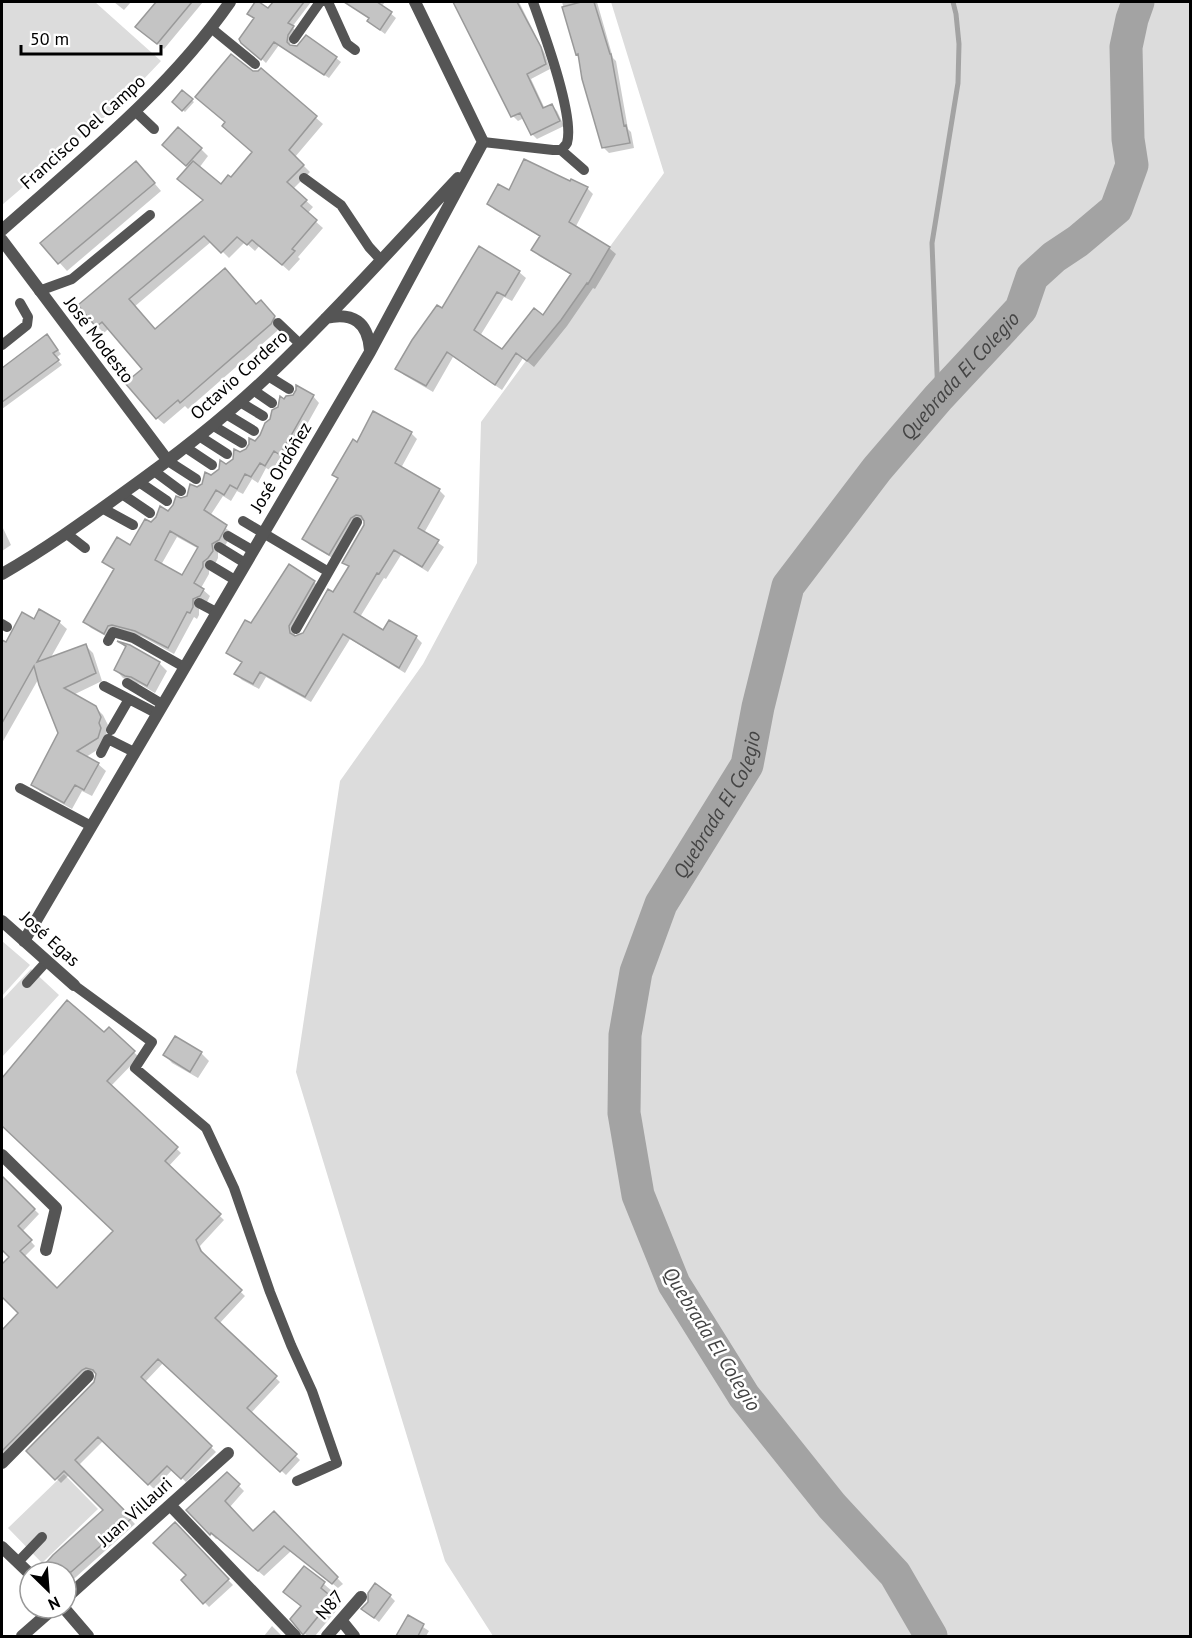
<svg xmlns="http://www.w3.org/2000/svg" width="1192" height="1638" viewBox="0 0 1192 1638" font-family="'PT Sans',sans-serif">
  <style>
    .green { fill: #dcdcdc }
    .shadow { fill: #0003; fill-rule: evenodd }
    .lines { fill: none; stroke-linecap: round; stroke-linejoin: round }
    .stream { stroke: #a3a3a3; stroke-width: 5 }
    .river { stroke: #a3a3a3; stroke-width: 33 }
    .building { fill: #c4c4c4; stroke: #999; stroke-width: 1.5; fill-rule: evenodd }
    .service { stroke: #555; stroke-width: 10 }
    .minor { stroke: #555; stroke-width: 12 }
    .labels { text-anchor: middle; stroke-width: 5; stroke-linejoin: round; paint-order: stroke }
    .street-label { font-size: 18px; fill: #000; stroke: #fff }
    .water-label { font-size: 20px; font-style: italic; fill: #444; stroke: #fff }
  </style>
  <rect width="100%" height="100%" fill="#fff"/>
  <path class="green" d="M 2,2 L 95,2 L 161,61 L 121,103 L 2,205 Z
    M 611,2 L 1190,2 L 1190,1636 L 493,1636 L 445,1561 L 296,1072 L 340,781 L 423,664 L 477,563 L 481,422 L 664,173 Z
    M 2,941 L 30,965 L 2,996 Z
    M 31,969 L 59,995 L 2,1057 L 2,1000 Z
    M 64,1474 L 98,1509 L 42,1563 L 8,1528 Z"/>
  <path class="shadow" d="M 114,2 L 131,2 L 124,10 Z
    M 157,2 L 203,2 L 164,49 L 137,26 Z
    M 275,2 L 311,2 L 292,27 L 297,32 L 290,44 L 291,47 L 336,58 L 341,62 L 329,78 L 279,45 L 266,63 L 241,39 L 255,19 L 249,13 L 269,10 Z
    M 355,2 L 385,2 L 382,6 L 396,18 L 385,34 L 373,25 L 369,21 L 370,19 L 356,8 L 358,4 Z
    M 455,2 L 519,2 L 545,54 L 550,69 L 531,79 L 545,109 L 552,106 L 557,111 L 564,126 L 537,139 L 532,134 L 524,118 L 518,121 L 513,116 Z
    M 562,2 L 597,2 L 613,58 L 616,61 L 628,129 L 631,132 L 634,148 L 609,153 L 604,148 L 584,79 L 580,58 L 577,54 Z
    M 261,70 L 323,124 L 295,157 L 310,172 L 293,189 L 313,207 L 307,214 L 323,228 L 298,257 L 300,259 L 289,271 L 260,245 L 255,251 L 245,242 L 229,258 L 212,241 L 134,307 L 155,331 L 257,305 L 267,309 L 281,324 L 277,331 L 188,409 L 185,406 L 164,424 L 157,418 L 144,369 L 109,328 L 104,333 L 97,326 L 204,200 L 189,167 L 172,153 L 201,149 L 208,156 L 199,168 L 221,186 L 231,179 L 254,152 L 253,73 L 259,72 Z
    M 182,92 L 194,102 L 185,112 L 174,102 Z
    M 144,171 L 161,191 L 67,271 L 42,243 Z
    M 570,183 L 587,188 L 593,194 L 575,228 L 609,248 L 616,254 L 595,289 L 593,288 L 567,326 L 534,367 L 523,358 L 502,390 L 453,357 L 433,392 L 404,375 L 397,368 L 443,310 L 519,272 L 526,278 L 512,301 L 504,297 L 480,336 L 502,351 L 544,317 L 572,275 L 539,256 L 533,249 L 541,237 L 495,210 L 488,203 L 509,192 Z
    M 47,336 L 61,354 L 56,358 L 62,365 L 2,409 L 2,369 Z
    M 313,396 L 319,403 L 287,460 L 281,456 L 272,471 L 266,468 L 258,483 L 252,479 L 243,494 L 237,491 L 231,501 L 223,496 L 210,516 L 232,533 L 225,546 L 218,550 L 218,558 L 215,564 L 209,568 L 209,574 L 201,588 L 210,596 L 207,602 L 199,606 L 199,615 L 197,619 L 194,617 L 174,654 L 143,637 L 120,630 L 111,639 L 91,628 L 85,622 L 114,570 L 104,561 L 130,547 L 152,524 L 255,443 L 285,401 ZM 177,537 L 199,549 L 182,577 L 161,565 Z
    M 411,433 L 417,439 L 401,468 L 439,490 L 445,496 L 424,533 L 444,547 L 428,572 L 401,555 L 386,579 L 384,578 L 360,617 L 384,632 L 416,637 L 422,643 L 405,673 L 350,639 L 311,702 L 266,677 L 259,689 L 242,680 L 236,674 L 242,663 L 228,653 L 251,625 L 314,582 L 320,588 L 295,632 L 295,638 L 304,634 L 334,595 L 350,568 L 344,562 L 365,526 L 366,521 L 363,520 L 357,524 L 336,560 L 310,545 L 304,539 L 339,480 L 334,475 L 358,444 Z
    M 2,526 L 11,545 L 2,551 Z
    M 35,621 L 59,622 L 67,629 L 50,659 L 86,646 L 93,653 L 102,681 L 73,695 L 95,707 L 103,715 L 108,725 L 106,731 L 108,741 L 105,745 L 86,757 L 98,764 L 106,771 L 92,796 L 82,791 L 72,809 L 41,792 L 33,785 L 59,733 L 39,678 L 2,743 L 2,641 L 7,644 Z
    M 122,644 L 159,663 L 167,671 L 155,693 L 140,684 L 134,683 L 123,678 L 116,670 L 127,649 Z
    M 67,1003 L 104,1034 L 109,1029 L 139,1057 L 111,1086 L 181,1153 L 168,1167 L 224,1220 L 200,1246 L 205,1258 L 245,1296 L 219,1324 L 280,1382 L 251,1413 L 300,1460 L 286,1475 L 164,1362 L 145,1382 L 216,1452 L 186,1482 L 173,1469 L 154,1489 L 104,1440 L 79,1465 L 135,1524 L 66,1586 L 66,1572 L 53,1572 L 105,1510 L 69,1475 L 61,1483 L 28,1451 L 95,1383 L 98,1378 L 96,1372 L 87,1375 L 2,1460 L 2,1332 L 20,1313 L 2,1295 L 2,1266 L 11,1257 L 2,1248 L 2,1178 L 39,1214 L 22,1232 L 35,1246 L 24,1257 L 57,1290 L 115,1231 L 2,1121 L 2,1080 Z
    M 201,1053 L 209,1061 L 198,1078 L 172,1063 L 165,1055 Z
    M 227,1474 L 244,1491 L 229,1508 L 253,1533 L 274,1513 L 343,1584 L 338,1588 L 291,1551 L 264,1576 L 218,1538 L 216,1539 L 189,1510 Z
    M 175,1524 L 233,1585 L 209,1607 L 183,1580 L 188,1575 Z
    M 305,1568 L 332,1591 L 328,1596 L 340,1606 L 315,1636 L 307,1636 L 292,1619 L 302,1606 Z
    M 390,1596 L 395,1601 L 379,1622 L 363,1609 Z
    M 408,1617 L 429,1631 L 426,1636 L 397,1636 Z
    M 272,1626 L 282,1636 L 264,1636 Z"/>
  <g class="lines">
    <path class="stream" d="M 938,398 L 932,243 L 958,83 L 959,44 L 956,14 L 953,2"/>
    <path class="river" id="s1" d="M 931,1636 L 895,1574 L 832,1506 L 744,1396 L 674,1284 L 638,1195 L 624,1113 L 625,1035 L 636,972 L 661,904 L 747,765 L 758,707 L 788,586 L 877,469 L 938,398 L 1021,309 L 1032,277 L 1054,257 L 1078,241 L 1116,209 L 1132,165 L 1128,139 L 1126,47 L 1132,19 L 1138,2"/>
  </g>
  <path class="building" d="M 156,2 L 192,2 L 157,44 L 135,27 Z
    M 255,2 L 259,2 L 268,8 L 273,2 L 304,2 L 288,23 L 294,26 L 288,35 L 287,42 L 290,45 L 297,46 L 306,35 L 337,57 L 324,75 L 274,42 L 261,60 L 241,43 L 239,39 L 254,18 L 247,14 Z
    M 344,2 L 377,2 L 392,12 L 380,30 L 367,21 L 369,18 Z
    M 453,2 L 517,2 L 541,47 L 546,64 L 527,74 L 543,108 L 552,104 L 560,121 L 531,135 L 520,113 L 511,117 Z
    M 581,2 L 594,2 L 610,54 L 611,54 L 624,126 L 626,125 L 630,143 L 602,148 L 582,79 L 578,54 L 576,55 L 562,7 Z
    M 231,54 L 253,71 L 258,71 L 261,68 L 317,116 L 289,150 L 304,165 L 287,182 L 307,200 L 301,206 L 317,220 L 292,249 L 295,251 L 282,265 L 252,240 L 247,245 L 237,237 L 221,253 L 204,236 L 129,299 L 155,329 L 225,268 L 256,304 L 261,300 L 275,316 L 271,324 L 180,403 L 178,400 L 156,419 L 125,383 L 142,369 L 102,322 L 96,327 L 78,305 L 203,200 L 177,179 L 193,161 L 221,184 L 228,175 L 231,177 L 252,152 L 222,126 L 225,122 L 195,97 Z
    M 182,90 L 193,99 L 182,111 L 172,102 Z
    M 178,127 L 202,148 L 186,166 L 162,145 Z
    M 524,159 L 570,181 L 571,179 L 588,187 L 569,222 L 610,247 L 588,284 L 587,283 L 561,320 L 527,361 L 516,353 L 495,385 L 447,352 L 426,386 L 395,369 L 412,340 L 437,305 L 442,308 L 479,246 L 520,271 L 505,296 L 497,292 L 474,330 L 502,349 L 534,308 L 543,315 L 571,274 L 531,250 L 540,236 L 487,204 L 498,184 L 509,190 Z
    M 136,161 L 155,183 L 58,264 L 40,243 Z
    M 47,334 L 58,350 L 53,353 L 59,360 L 2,402 L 2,368 Z
    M 296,385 L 314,395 L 280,455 L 274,451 L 265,466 L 260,463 L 251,477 L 245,474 L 237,489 L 230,485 L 224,495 L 216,490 L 204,510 L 227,525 L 219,540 L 212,544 L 213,551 L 208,558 L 203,562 L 203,567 L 194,583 L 204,589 L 200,596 L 193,599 L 193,607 L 190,613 L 187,612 L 168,648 L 135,631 L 112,625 L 108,626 L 104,634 L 83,622 L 114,569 L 102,562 L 117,537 L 130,545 L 145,519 L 151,522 L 156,517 L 160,506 L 168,511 L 173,505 L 176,496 L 181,498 L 187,496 L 190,484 L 197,487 L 202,484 L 205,472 L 211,475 L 219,469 L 220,460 L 226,464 L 233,459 L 234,449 L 240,452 L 246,449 L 249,444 L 249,438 L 255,441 L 260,435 L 265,423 L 270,419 L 272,410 L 278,407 L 280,396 L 284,399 L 286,396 L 293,395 L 296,390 ZM 170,531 L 198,547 L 182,575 L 155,560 Z
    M 373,411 L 412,432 L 395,463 L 440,489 L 418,528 L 439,540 L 422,567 L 394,550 L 379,574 L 377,573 L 354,612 L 383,630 L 389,620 L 417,636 L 399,668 L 343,634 L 305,697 L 260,672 L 253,684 L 234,674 L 242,662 L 226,653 L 245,620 L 251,623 L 289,564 L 315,581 L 289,626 L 290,633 L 295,636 L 303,633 L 328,589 L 333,592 L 349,566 L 342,563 L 364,525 L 364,521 L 361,516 L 356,515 L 351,518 L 329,555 L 302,539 L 338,478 L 332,475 L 353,439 L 357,442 Z
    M 39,609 L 60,621 L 37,662 L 86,644 L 96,673 L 64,688 L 96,706 L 101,717 L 99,723 L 101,728 L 98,738 L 77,751 L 99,763 L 84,790 L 75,785 L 64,803 L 31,785 L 58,733 L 39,685 L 34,666 L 2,723 L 2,640 L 6,642 L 22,612 L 34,619 Z
    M 117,641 L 130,645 L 160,662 L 147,686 L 131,677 L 125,676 L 114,670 L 126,646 Z
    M 67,1000 L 104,1032 L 109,1027 L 135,1051 L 107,1081 L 178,1147 L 165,1161 L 221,1214 L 196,1240 L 201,1251 L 242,1290 L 215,1318 L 277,1376 L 247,1408 L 297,1454 L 280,1472 L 158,1359 L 141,1377 L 212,1446 L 181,1479 L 167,1466 L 148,1485 L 98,1437 L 75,1460 L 132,1518 L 71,1572 L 38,1572 L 53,1555 L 103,1510 L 64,1471 L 55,1480 L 26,1451 L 94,1382 L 96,1374 L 93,1370 L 86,1368 L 82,1370 L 2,1451 L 2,1330 L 18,1313 L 2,1297 L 2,1264 L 9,1257 L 2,1250 L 2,1176 L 35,1209 L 18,1226 L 32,1240 L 20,1251 L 57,1288 L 113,1231 L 2,1126 L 2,1078 Z
    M 175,1036 L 202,1052 L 190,1072 L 163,1055 Z
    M 227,1472 L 240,1484 L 225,1501 L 253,1531 L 274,1511 L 338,1577 L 332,1584 L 284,1546 L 258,1571 L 211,1533 L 210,1535 L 186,1510 Z
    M 175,1522 L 229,1579 L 203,1604 L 181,1580 L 186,1575 L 153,1543 Z
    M 304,1566 L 325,1582 L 321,1588 L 333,1598 L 303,1635 L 290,1619 L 301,1606 L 283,1592 Z
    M 375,1583 L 391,1595 L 374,1618 L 361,1609 L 368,1602 L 368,1593 Z
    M 408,1615 L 424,1624 L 418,1636 L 396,1636 Z"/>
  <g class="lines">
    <path class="service" d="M 328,2 L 347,44 L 355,50
      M 211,28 L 255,64
      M 294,39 L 320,2
      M 135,111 L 154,129
      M 483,142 L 553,150 L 561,150 C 563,148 566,145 567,143 C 575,116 543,30 533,2
      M 561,150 L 584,170
      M 304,178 L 341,205 L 369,247 L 381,260
      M 39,291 L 72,279 L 150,215
      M 278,323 L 300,344
      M 2,345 L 27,325 L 28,317 L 20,303
      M 268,376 L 289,389
      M 253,390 L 272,403
      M 240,402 L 263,416
      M 226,414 L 254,431
      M 212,425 L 242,443
      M 199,436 L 227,454
      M 185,447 L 212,465
      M 168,461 L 196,479
      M 154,471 L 181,491
      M 139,482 L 167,501
      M 122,494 L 150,513
      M 102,508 L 133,525
      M 243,521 L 327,571
      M 67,534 L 85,548
      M 228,536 L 252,550
      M 219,547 L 245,563
      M 210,565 L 235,580
      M 199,603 L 216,612
      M 2,624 L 7,627
      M 296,629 L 357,522
      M 108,641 L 113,632 L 133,638 L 184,667
      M 127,683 L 162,704
      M 104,686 L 129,699
      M 111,730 L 129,699 L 156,713
      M 101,753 L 108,739 L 134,752
      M 20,788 L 91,826
      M 27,983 L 47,961
      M 74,985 L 152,1042 L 135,1068 L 206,1128 L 234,1188 L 270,1292 L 291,1345 L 312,1391 L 337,1463 L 297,1481
      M 18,1562 L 42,1537"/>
    <path class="minor" d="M 2,230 C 82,159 168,91 230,2
      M 2,240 L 168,461
      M 326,318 C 353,312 368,322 370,350
      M 2,574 C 44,550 83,522 123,493 C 174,457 223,419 268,376 C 334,313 395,245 458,178
      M 2,921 L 74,985
      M 24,941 L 370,352 L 483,142 L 415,2
      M 2,1155 L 56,1208 L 46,1250
      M 2,1463 L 88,1376
      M 170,1505 L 295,1636
      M 2,1547 L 30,1574
      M 66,1598 L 228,1453
      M 64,1608 L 88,1636
      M 341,1620 L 354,1636
      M 22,1636 L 54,1608
      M 327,1636 L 361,1597"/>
  </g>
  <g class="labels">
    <g class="street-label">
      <text transform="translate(83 132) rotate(-42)" y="6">Francisco Del Campo</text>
      <text transform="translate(99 340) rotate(53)" y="6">José Modesto</text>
      <text transform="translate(239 375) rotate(-42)" y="6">Octavio Cordero</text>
      <text transform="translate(281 467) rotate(-59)" y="6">José Ordóñez</text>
      <text transform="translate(50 939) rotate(42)" y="6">José Egas</text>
      <text transform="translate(135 1512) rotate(-42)" y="6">Juan Villauri</text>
      <text transform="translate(330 1605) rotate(-49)" y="6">N87</text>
    </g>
    <g class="water-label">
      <text dy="7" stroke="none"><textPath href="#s1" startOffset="1450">Quebrada El Colegio</textPath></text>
      <text dy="7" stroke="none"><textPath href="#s1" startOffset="946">Quebrada El Colegio</textPath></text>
      <text transform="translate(712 1339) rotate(58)" y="7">Quebrada El Colegio</text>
    </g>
  </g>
  <rect width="1192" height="1638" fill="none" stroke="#000000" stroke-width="6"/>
  <g transform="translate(48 1590) rotate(155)"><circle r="28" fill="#ffffff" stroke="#999999" stroke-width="1.5"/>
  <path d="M0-4.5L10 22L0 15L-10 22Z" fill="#000000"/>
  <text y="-9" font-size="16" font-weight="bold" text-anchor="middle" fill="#000000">N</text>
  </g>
  <path d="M21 45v9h140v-9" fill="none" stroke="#000000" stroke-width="3"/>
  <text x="30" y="45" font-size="18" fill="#000000" stroke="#ffffff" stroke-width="4.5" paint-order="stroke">50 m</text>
</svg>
